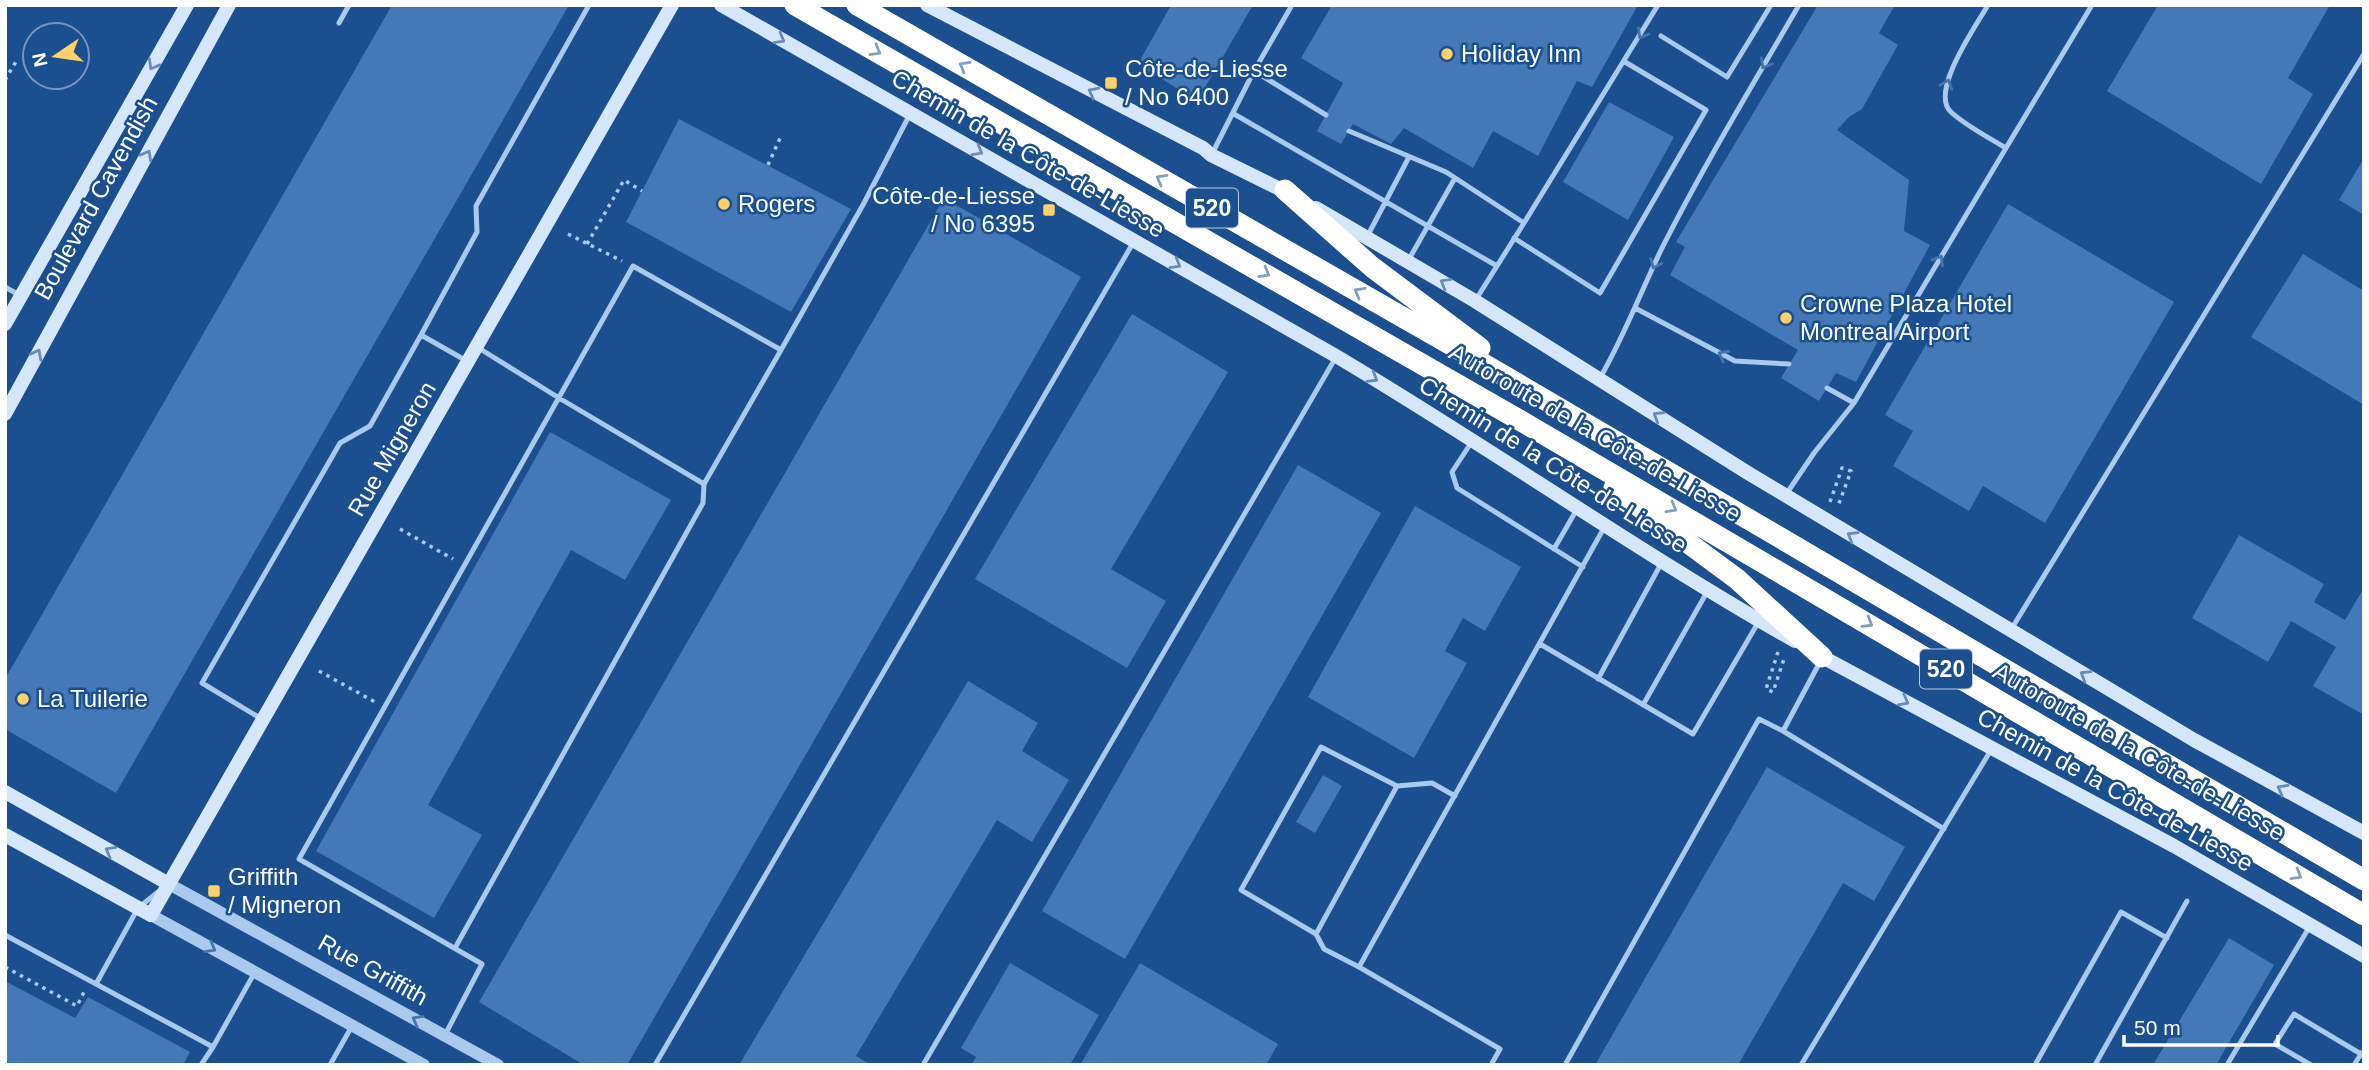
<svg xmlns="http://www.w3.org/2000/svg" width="2369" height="1070" viewBox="0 0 2369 1070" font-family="Helvetica,sans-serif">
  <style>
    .building { fill: #4478b7 }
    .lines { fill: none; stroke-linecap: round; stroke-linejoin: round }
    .path { stroke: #a9c9ee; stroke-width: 3.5; stroke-dasharray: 3.5 5; stroke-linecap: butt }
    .service { stroke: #a9c9ee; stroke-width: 5 }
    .tertiary { stroke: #a9c9ee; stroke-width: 12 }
    .secondary { stroke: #d6e6fa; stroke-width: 14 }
    .motorway { stroke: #fff; stroke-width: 21 }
    .oneway { stroke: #4674ac }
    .oneway2 { stroke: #668bba }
    .oneway3 { stroke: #829ec1 }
    .poi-dot { fill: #ffd166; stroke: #1b4f8f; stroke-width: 2.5 }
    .labels { text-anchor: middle; stroke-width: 5; stroke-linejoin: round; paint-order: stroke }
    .shield { fill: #1b4f8f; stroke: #bbcadd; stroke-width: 2 }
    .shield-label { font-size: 23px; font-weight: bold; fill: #fff }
    .poi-label { font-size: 24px; fill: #fff; stroke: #1b4f8f; text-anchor: start }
    .street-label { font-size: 24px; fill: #fff; stroke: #1b4f8f }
  </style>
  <rect width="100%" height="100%" fill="#1b4f8f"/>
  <path class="building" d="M 392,5 L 569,5 L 116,793 L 5,729 L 5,679 Z
    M 1171,5 L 1253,5 L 1197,101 L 1138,64 Z
    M 1332,5 L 1638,5 L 1592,87 L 1577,81 L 1538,156 L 1493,131 L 1473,168 L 1404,128 L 1391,144 L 1353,124 L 1341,144 L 1317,131 L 1343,83 L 1301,58 Z
    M 1818,5 L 1895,5 L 1879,33 L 1898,45 L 1862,109 L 1849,117 L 1837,130 L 1909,180 L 1904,231 L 1930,245 L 1856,382 L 1836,373 L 1819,401 L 1781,378 L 1798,350 L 1670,275 L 1685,247 L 1676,242 Z
    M 2158,5 L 2330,5 L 2288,78 L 2313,94 L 2261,184 L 2107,91 Z
    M 1609,102 L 1674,137 L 1628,220 L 1563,182 Z
    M 679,119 L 851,209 L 791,312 L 626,222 Z
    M 2364,158 L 2364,215 L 2339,200 Z
    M 944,198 L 1081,277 L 627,1065 L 584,1065 L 479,1002 Z
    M 2008,204 L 2174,302 L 2045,523 L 1983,486 L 1969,511 L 1893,466 L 1913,431 L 1885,415 Z
    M 2303,254 L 2364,291 L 2364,405 L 2251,337 Z
    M 1132,314 L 1228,372 L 1111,569 L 1166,601 L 1127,668 L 975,579 Z
    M 550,432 L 671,500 L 625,580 L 571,550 L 428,805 L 482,835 L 434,918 L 316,851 Z
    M 1298,465 L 1381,513 L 1125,959 L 1042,911 Z
    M 1415,506 L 1521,567 L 1485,631 L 1463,618 L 1445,651 L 1467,663 L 1414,758 L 1308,697 Z
    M 2239,535 L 2324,584 L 2314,602 L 2345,620 L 2362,591 L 2364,592 L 2364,715 L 2313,686 L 2336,647 L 2291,621 L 2268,662 L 2192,618 Z
    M 968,681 L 1038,723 L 1022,751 L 1069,780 L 1032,842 L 997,820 L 856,1056 L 871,1065 L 739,1065 Z
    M 1767,767 L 1905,847 L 1874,901 L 1843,883 L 1738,1065 L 1595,1065 Z
    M 1323,775 L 1342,786 L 1315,833 L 1296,822 Z
    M 2229,938 L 2274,965 L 2216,1065 L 2153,1065 Z
    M 1010,963 L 1099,1015 L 1070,1065 L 971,1065 L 976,1057 L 961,1048 Z
    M 1140,963 L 1278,1044 L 1266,1065 L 1080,1065 Z
    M 5,981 L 75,1018 L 88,997 L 190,1052 L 183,1065 L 5,1065 Z"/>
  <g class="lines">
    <path class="path" d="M 5,80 L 17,60
      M 768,165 L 781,136
      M 568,234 L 622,261
      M 587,244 L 624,180 L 642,191
      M 1830,502 L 1842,468 L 1851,471 L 1838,506
      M 400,529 L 453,559
      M 1778,652 L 1766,689 L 1773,692 L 1785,656
      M 319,671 L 375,702
      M 5,967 L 77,1006 L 85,990"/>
    <path class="service" d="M 339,23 L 349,5
      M 1661,36 L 1727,77 L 1771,5
      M 1254,71 L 1326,115
      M 1234,114 L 1497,266
      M 1349,131 L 1446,172 L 1524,223 L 1475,301
      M 2006,148 L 2092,5
      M 1213,152 L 1254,71 L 1292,5
      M 1524,223 L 1658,5
      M 1368,235 L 1409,157
      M 1514,238 L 1600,293 L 1706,110 L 1625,62
      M 1408,261 L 1455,178
      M 5,287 L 21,296
      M 1635,308 L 1735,361 L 1789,364
      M 477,347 L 559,398 L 704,484 L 781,350
      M 465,360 L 421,335 L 477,232 L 476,206 L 589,5
      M 1600,378 C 1624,337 1641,291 1662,248 C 1704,165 1752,86 1799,5
      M 1827,388 L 1854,403
      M 1471,443 L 1452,472 L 1457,488 L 1583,567
      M 1787,493 L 1814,453 L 1854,403 L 2006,148 C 1988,137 1966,126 1951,112 C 1929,92 1976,26 1988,5
      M 1554,549 L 1577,509
      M 2012,628 L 2364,54
      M 1540,644 L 1693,734 L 1759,621
      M 1598,679 L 1662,562
      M 1643,705 L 1707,592
      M 260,718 L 202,683 L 340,443 L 370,426 L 421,335
      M 1783,731 L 1944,829
      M 1397,786 L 1316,934 L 1241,890 L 1321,747 L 1397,786 L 1432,783 L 1455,796
      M 1316,934 L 1324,949 L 1359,967
      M 5,935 L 213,1047 L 255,972
      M 455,948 L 703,503 L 704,484
      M 96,984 L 138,908 L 158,892
      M 445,1035 L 482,964 L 299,859 L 633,266 L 781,350 L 864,203 L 910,114
      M 201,1065 L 213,1047
      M 330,1065 L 352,1026
      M 655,1065 L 1133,243
      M 923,1065 L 1336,357
      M 1491,1065 L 1500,1049 L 1359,967 L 1605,526
      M 1565,1065 L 1759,719 L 1783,731 L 1821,660
      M 1801,1065 L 1991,750
      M 2035,1065 L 2121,912 L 2167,938
      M 2095,1065 L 2187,901
      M 2227,1065 L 2310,926
      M 2311,1065 L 2275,1044 L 2294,1014 L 2361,1054 L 2364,1051
      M 2354,1065 L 2361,1054"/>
    <path class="tertiary" d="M 169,884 L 498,1065
      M 151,915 L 424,1065"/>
    <path class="secondary" d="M 721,5 L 1336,356 C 1491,448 1638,552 1795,641
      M 927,5 L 1203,148 L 1211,155 L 1292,195
      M 1316,208 L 1475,301 L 1748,473 L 2194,740 L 2364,833
      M 5,324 L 187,5
      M 5,414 L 229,5
      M 1815,653 L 2174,846 L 2364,956
      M 5,792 L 169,884
      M 5,835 L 151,915 L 672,5"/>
    <path class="motorway" d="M 795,5 L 1528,425 L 2364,915
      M 857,5 L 1453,346 L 2364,880
      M 1285,190 L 1372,267 L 1480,348
      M 1614,488 L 1737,579 L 1822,657"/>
  </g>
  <defs><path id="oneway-chevron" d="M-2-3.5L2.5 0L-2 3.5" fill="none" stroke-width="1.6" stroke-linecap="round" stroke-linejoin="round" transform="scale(1.75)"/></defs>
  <g class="oneway">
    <use href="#oneway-chevron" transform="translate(1642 34) rotate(120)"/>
    <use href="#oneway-chevron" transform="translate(1765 64) rotate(120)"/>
    <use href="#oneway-chevron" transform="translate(1947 84) rotate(-71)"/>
    <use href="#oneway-chevron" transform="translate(1939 260) rotate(-59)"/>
    <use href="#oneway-chevron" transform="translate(1655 264) rotate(114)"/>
    <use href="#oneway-chevron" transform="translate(1723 355) rotate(-152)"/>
    <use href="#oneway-chevron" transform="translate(211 948) rotate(29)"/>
    <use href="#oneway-chevron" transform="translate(417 1020) rotate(-151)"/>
  </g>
  <g class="oneway2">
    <use href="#oneway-chevron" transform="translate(780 39) rotate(30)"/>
    <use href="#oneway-chevron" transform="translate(153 65) rotate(119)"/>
    <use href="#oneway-chevron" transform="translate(1093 92) rotate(-153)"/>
    <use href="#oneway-chevron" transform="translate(978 151) rotate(30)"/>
    <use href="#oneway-chevron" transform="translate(147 155) rotate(-61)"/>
    <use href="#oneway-chevron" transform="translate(1176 264) rotate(30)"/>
    <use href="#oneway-chevron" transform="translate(1445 283) rotate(-150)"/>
    <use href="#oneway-chevron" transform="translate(37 354) rotate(-62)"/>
    <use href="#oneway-chevron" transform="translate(1373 378) rotate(31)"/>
    <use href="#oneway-chevron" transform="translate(1658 416) rotate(-148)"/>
    <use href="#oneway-chevron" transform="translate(1852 536) rotate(-149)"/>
    <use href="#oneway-chevron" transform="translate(2085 675) rotate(-149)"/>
    <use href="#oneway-chevron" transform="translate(1904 701) rotate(28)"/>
    <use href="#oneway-chevron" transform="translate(2282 789) rotate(-151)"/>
    <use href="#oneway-chevron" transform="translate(110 851) rotate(-151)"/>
  </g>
  <g class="oneway3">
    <use href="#oneway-chevron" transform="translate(876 51) rotate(30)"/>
    <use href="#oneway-chevron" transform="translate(964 66) rotate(-150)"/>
    <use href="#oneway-chevron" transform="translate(1161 179) rotate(-150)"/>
    <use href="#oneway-chevron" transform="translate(1265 273) rotate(30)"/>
    <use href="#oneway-chevron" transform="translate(1359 292) rotate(-150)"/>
    <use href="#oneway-chevron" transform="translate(1672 508) rotate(30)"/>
    <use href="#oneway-chevron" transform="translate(1868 623) rotate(31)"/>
    <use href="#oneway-chevron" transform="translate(2297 875) rotate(30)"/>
  </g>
  <g class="poi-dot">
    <circle cx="1447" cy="54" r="7"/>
    <rect x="1104" y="76" width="14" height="14" rx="3.5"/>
    <circle cx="724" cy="204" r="7"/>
    <rect x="1042" y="203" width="14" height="14" rx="3.5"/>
    <circle cx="1786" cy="318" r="7"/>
    <circle cx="23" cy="699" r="7"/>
    <rect x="207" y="884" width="14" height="14" rx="3.5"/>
  </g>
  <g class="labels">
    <g class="shield">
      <rect x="1186" y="188.5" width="52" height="39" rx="5"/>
      <rect x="1920" y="649.5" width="52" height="39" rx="5"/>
    </g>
    <g class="shield-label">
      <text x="1212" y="216">520</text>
      <text x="1946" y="677">520</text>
    </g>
    <g class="poi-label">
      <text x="1461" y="62">Holiday Inn</text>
      <text x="1125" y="77">Côte-de-Liesse<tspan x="1125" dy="28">/ No 6400</tspan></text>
      <text x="1035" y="204" text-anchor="end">Côte-de-Liesse<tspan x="1035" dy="28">/ No 6395</tspan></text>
      <text x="738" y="212">Rogers</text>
      <text x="1800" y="312">Crowne Plaza Hotel<tspan x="1800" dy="28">Montreal Airport</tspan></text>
      <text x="37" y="707">La Tuilerie</text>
      <text x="228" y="885">Griffith<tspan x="228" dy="28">/ Migneron</tspan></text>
    </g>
    <g class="street-label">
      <text transform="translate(1028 154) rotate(30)" y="8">Chemin de la Côte-de-Liesse</text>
      <text transform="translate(96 198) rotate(-61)" y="8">Boulevard Cavendish</text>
      <text transform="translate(1595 433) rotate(30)" y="8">Autoroute de la Côte-de-Liesse</text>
      <text transform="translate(392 449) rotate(-60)" y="8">Rue Migneron</text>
      <text transform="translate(1553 465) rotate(32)" y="8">Chemin de la Côte-de-Liesse</text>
      <text transform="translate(2139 752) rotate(30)" y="8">Autoroute de la Côte-de-Liesse</text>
      <text transform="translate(2115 790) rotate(29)" y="8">Chemin de la Côte-de-Liesse</text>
      <text transform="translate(373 970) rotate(29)" y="8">Rue Griffith</text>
    </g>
  </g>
  <rect width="2369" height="1070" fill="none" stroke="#ffffff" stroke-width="14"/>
  <g transform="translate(56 56) rotate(257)"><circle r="33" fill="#1b4f8f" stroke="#7695bc" stroke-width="2"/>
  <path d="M0-5L12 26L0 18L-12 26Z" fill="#ffd166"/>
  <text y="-10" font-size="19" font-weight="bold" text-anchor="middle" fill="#ffffff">N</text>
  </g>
  <path d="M2124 1035v10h154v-10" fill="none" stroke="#ffffff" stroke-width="3.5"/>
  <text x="2134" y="1035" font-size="21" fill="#ffffff" stroke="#1b4f8f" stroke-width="5" paint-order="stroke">50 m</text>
</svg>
